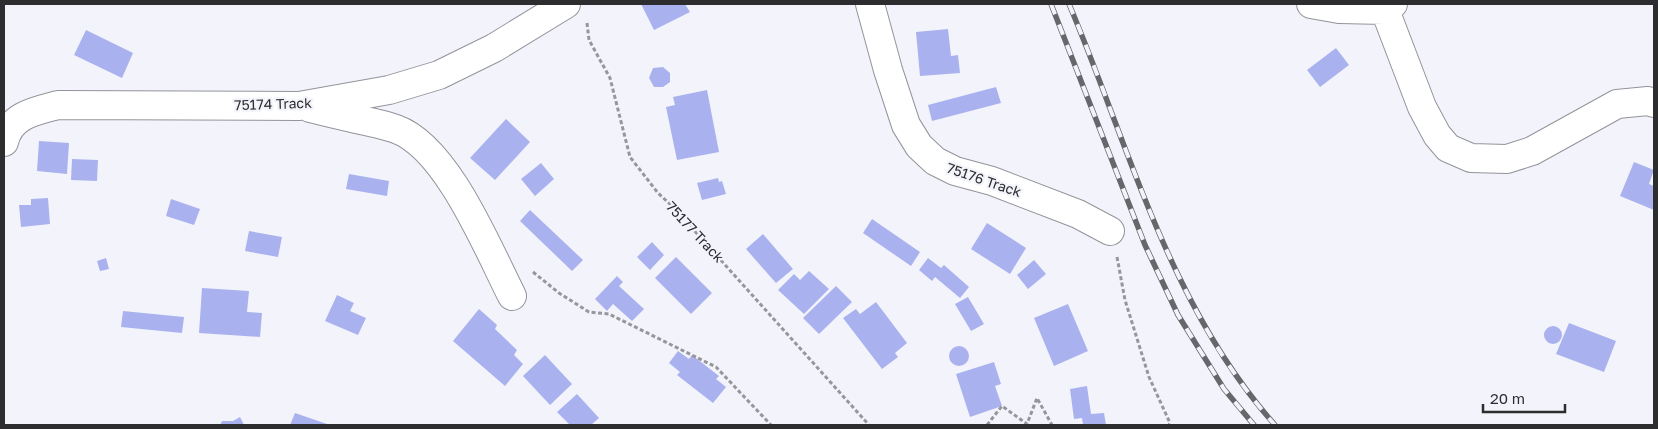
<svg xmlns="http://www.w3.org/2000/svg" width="1658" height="429" viewBox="0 0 1658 429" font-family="'Golos Text',sans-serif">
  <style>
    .building { fill: #a9b2ee }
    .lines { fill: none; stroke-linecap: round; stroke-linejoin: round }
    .street-casing { stroke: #93949a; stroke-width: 30 }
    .path { stroke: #96969b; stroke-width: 3; stroke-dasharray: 4 2.5; stroke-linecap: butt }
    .street { stroke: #fff; stroke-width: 28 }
    .rail-casing { stroke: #67676b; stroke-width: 5.5 }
    .rail { stroke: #f3f4fb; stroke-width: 4; stroke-dasharray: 11; stroke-linecap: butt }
    .labels { text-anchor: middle; stroke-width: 4.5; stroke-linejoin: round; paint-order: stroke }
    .street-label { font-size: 14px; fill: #2d2d2f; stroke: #f3f4fb }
  </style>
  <rect width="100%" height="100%" fill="#f3f4fb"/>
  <path class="building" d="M 641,4 L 685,4 L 690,12 L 654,30 Z
    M 948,29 L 951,56 L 958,55 L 960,73 L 920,76 L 916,32 Z
    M 86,30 L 133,53 L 122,78 L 74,55 Z
    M 1336,48 L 1349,65 L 1320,87 L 1307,70 Z
    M 663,67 L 670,73 L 670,82 L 663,87 L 654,87 L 649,78 L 653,68 Z
    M 996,87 L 1001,103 L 932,121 L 928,105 Z
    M 707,90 L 719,152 L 677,160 L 666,107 L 675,105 L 673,97 Z
    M 506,119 L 530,142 L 495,180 L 470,158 Z
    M 39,141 L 69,143 L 67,174 L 37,171 Z
    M 72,159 L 98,160 L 97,181 L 71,180 Z
    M 1634,162 L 1654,170 L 1649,184 L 1654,186 L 1654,210 L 1620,196 Z
    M 541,163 L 554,179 L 535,196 L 521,179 Z
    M 349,174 L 389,181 L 387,196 L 346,189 Z
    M 718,178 L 719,182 L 722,181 L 726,194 L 702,200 L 697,183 Z
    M 48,198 L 50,224 L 21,227 L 19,205 L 31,205 L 31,199 Z
    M 171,199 L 200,209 L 194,225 L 166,216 Z
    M 530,210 L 583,260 L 572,271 L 520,221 Z
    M 872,219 L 920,252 L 911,266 L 863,233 Z
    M 987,223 L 1026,248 L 1010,274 L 971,249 Z
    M 249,231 L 282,237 L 278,257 L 245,251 Z
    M 763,234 L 793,269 L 776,283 L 746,249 Z
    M 652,242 L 664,255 L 650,270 L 637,257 Z
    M 676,257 L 712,293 L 691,314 L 655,278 Z
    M 106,258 L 109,269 L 100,271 L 97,261 Z
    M 928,258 L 941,268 L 944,265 L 969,287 L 960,298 L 935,277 L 932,281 L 919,270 Z
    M 1034,260 L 1046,274 L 1028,289 L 1017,275 Z
    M 809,271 L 829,289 L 804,314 L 778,290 L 794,274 L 800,280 Z
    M 617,276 L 623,282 L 619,286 L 644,309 L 632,321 L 613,304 L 607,311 L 595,299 Z
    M 836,286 L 852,302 L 819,334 L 803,318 Z
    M 202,288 L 249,291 L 247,312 L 262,313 L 260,337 L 199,333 Z
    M 337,295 L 354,303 L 350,311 L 366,318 L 358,335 L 325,321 Z
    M 968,297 L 984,324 L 971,331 L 955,304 Z
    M 876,302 L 907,343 L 895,353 L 898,357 L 882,369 L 843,318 L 856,309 L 860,314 Z
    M 1068,304 L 1088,351 L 1054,366 L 1034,318 Z
    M 479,309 L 497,325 L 495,329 L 517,350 L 514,355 L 523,364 L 505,386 L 453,341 Z
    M 123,311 L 184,317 L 182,333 L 121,327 Z
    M 1569,323 L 1616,341 L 1604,372 L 1556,354 Z
    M1544 335a9 9 0 1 1 18 0a9 9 0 1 1-18 0Z
    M949 356a10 10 0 1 1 20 0a10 10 0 1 1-20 0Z
    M 678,351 L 689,359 L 692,355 L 719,376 L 716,379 L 726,387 L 713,403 L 677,375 L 680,372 L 669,363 Z
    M 545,355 L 572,384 L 550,405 L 523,376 Z
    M 994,362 L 1001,384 L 995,386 L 1002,406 L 970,417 L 956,374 Z
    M 1087,386 L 1091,414 L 1104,413 L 1106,425 L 1083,425 L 1082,418 L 1074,419 L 1070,389 Z
    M 577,394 L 599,418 L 591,425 L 570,425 L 557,412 Z
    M 295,413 L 330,425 L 290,425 Z
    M 240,417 L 244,425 L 220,425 L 222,421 L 233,421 Z"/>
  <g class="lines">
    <defs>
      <path id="street" d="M 870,4 L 888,70 L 906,125 L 919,146 L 935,161 L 955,171 L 992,181 L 1078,214 L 1110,231
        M 1311,4 L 1339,9 L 1385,10 L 1393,4
        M 1385,10 L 1422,107 L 1437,135 L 1448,148 L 1471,158 L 1507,159 L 1532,151 L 1617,104 L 1648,101 L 1654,103
        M 310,108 C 330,113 350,118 370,122 C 379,124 388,126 396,129 C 447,147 488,249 512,296
        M 4,142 C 10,115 35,111 58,105 L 299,106 L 389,90 L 439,75 L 494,48 L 566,4"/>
    </defs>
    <use href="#street" class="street-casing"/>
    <path class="path" d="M 587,23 L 589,40 L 610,78 L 630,157 L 658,193 L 673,207 L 869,425
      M 1117,257 L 1125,300 L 1149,377 L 1170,423 L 1169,425
      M 533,272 L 559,293 L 589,312 L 609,314 L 716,367 L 771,425
      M 987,425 L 1002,406 L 1027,424 L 1037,398 L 1052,425"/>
    <use href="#street" class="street"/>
    <defs>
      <path id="rail" d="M 1051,4 L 1145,245 L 1178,315 L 1224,389 L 1254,425
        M 1069,4 C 1130,148 1169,306 1275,425"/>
    </defs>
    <use href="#rail" class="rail-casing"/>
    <use href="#rail" class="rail"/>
  </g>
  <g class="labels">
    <g class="street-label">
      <text transform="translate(273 104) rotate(-2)" y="5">75174 Track</text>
      <text transform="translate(984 180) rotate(19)" y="5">75176 Track</text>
      <text transform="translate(695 232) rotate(47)" y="5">75177 Track</text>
    </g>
  </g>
  <rect width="1658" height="429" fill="none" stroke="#2d2d2f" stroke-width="10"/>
  <path d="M1483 404v8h82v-8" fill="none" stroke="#2d2d2f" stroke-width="2.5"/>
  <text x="1490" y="404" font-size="15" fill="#2d2d2f" stroke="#f3f4fb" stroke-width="4" paint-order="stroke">20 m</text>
</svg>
